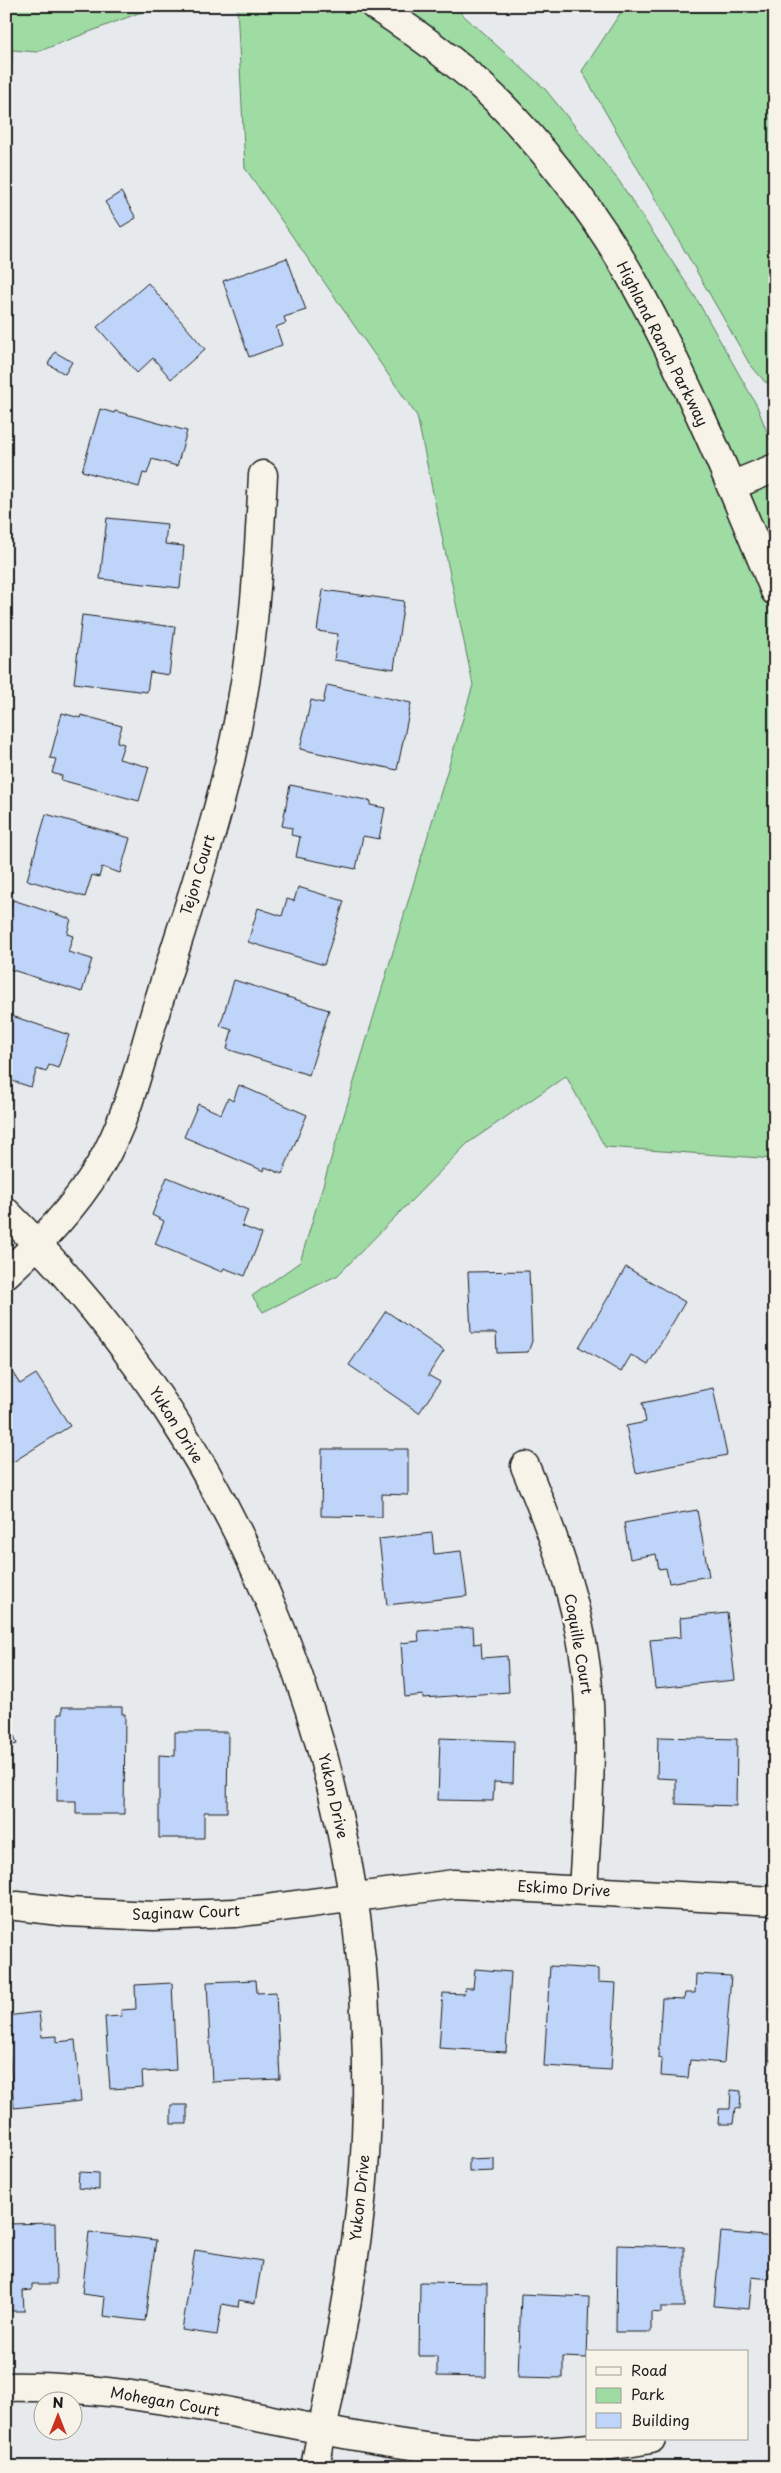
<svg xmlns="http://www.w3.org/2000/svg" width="781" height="2473" viewBox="0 0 781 2473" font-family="'Playpen Sans',sans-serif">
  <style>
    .green { fill: #9edca4; stroke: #5d7c60 }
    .building { fill: #bfd4f9; stroke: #1c1c1c }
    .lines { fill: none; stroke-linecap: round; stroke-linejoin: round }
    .minor-casing { stroke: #1c1c1c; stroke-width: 31 }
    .major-casing { stroke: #1c1c1c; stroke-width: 31 }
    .minor { stroke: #f7f3e8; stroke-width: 28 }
    .major { stroke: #f7f3e8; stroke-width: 28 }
    .labels { text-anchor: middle; stroke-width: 5; stroke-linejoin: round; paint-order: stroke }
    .street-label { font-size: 15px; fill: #1c1c1c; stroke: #f7f3e8 }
  </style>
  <rect width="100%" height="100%" fill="#e6eaed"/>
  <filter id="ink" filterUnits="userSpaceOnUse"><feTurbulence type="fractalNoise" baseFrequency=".02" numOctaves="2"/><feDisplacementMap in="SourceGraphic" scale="10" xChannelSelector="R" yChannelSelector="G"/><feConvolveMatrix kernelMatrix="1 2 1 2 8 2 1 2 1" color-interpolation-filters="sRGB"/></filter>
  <g filter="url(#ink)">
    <path class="green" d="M 6,6 L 178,6 L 144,11 L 37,52 L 12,50 L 12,63 L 6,63 Z
      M 237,6 L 453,6 L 545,89 L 619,181 L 696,298 L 757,406 L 775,453 L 775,1159 L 605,1147 L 566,1076 L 468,1143 L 338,1275 L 263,1312 L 252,1296 L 300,1262 L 473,685 L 417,416 L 245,168 Z
      M 625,6 L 775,6 L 775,385 L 765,382 L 749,363 L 582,71 Z"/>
    <path class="building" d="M 121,192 L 136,218 L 121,227 L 105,202 Z
      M 287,258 L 306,310 L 284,317 L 286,323 L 276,327 L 282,345 L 249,357 L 223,281 Z
      M 148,283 L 205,349 L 171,379 L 153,358 L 137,373 L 97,327 Z
      M 55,352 L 72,362 L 65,374 L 48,364 Z
      M 100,409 L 114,413 L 115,411 L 187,431 L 177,466 L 152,459 L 147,474 L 143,473 L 139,487 L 82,471 Z
      M 107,518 L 167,524 L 165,544 L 184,546 L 180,588 L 100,579 Z
      M 323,590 L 404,601 L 394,669 L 334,660 L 338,634 L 317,631 Z
      M 82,615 L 175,627 L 169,675 L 150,672 L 147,692 L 74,683 Z
      M 327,685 L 411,703 L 397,770 L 300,749 L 311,700 L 323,703 Z
      M 62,713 L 80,718 L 81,715 L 122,726 L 117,742 L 124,744 L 119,759 L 149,767 L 139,801 L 61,780 L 62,776 L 52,773 L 56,759 L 50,758 Z
      M 290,785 L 371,801 L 370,805 L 385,808 L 379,839 L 363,836 L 356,869 L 296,857 L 300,837 L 291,835 L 292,828 L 282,826 Z
      M 46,814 L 130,838 L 120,873 L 102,867 L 99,877 L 92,875 L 85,897 L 27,880 Z
      M 298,887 L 344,901 L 324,965 L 248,942 L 258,908 L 282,916 L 287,899 L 294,901 Z
      M 13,900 L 71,919 L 67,934 L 73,936 L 68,952 L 92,959 L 82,992 L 6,968 L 6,922 Z
      M 234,980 L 329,1010 L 309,1075 L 227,1049 L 232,1030 L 220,1026 Z
      M 6,1014 L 69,1035 L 58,1068 L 49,1065 L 46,1072 L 37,1069 L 31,1087 L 6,1079 Z
      M 239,1085 L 307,1115 L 282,1174 L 265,1167 L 264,1171 L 184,1137 L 198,1104 L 221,1114 L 228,1098 L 233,1101 Z
      M 167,1177 L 248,1210 L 242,1226 L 262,1234 L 245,1276 L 224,1268 L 222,1272 L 155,1244 L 164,1221 L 152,1215 Z
      M 626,1267 L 685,1302 L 648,1365 L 631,1355 L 621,1372 L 579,1347 Z
      M 529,1271 L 532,1341 L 528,1352 L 497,1353 L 496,1333 L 471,1333 L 468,1272 Z
      M 386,1311 L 444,1351 L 428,1375 L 440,1382 L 419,1413 L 349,1365 Z
      M 10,1369 L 20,1384 L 36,1374 L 70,1426 L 13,1462 L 6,1452 L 6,1371 Z
      M 713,1388 L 727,1455 L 636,1473 L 626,1426 L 646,1422 L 642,1403 Z
      M 322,1449 L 408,1449 L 408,1495 L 382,1494 L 382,1517 L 321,1516 Z
      M 697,1510 L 709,1576 L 669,1583 L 666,1568 L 659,1569 L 656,1554 L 630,1559 L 624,1523 Z
      M 432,1533 L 434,1554 L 461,1551 L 467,1596 L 387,1605 L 379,1539 Z
      M 727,1613 L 735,1680 L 655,1688 L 650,1640 L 681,1637 L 680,1618 Z
      M 473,1627 L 474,1644 L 481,1643 L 482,1658 L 507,1656 L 509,1692 L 423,1698 L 423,1695 L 405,1697 L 401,1643 L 419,1641 L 418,1631 Z
      M 62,1707 L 122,1707 L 122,1714 L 125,1714 L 124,1814 L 76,1814 L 76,1801 L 57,1801 L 58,1714 L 62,1714 Z
      M 6,1711 L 17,1744 L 6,1747 Z
      M 175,1732 L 228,1732 L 227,1812 L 204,1812 L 204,1838 L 159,1838 L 159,1755 L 175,1756 Z
      M 658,1737 L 737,1739 L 736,1806 L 676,1804 L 676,1779 L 657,1778 Z
      M 440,1738 L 514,1741 L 513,1783 L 494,1782 L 493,1801 L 438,1800 Z
      M 550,1966 L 598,1969 L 598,1982 L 616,1983 L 611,2070 L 544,2066 Z
      M 475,1969 L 511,1972 L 506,2052 L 439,2048 L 443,1993 L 464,1994 L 465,1988 L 473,1988 Z
      M 696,1974 L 731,1976 L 724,2063 L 690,2060 L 688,2078 L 661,2076 L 662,2059 L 658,2058 L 662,1998 L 684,1999 L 685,1993 L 695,1993 Z
      M 773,1978 L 775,1978 L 775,2060 L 769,2060 Z
      M 256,1980 L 257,1993 L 276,1992 L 280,2079 L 212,2082 L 207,1982 Z
      M 172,1983 L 176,2070 L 142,2072 L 143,2087 L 110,2089 L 105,2017 L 122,2016 L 121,2010 L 136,2009 L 135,1985 Z
      M 39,2012 L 42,2037 L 57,2036 L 57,2042 L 75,2040 L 81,2101 L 14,2108 L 6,2016 Z
      M 731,2090 L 741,2091 L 740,2109 L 735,2108 L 733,2124 L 718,2124 L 719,2109 L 730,2109 Z
      M 171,2105 L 187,2105 L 187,2124 L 171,2124 Z
      M 494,2158 L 494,2171 L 469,2172 L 469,2159 Z
      M 79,2172 L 99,2173 L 99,2190 L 78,2188 Z
      M 55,2223 L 56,2284 L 32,2284 L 32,2290 L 23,2291 L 24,2311 L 6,2311 L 6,2224 Z
      M 89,2232 L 156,2240 L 145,2321 L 103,2316 L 105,2297 L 82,2294 Z
      M 721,2232 L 775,2237 L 775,2273 L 769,2273 L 769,2279 L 752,2277 L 749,2309 L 714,2306 Z
      M 617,2245 L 684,2247 L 684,2307 L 661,2307 L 661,2313 L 651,2312 L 651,2332 L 616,2332 Z
      M 195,2250 L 262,2261 L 255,2303 L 239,2300 L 238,2307 L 222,2304 L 217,2335 L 182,2330 Z
      M 420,2282 L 487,2283 L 486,2377 L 437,2376 L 437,2356 L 419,2356 Z
      M 521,2294 L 589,2297 L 587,2358 L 563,2357 L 563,2378 L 518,2377 Z
      M 75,2459 L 111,2463 L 111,2467 L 74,2467 Z"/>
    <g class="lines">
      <defs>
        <path id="minor" d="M 731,486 L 775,468
          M 6,1212 C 252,1456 381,1792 366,2137 C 361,2248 336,2358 315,2467
          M 6,1274 C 42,1241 74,1208 99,1167 C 130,1116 142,1053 160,997 C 190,901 224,806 241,706 C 255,630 259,553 263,475
          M 525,1466 C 553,1533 579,1603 587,1677 C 594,1748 587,1819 583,1890
          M 17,1906 L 68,1912 L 154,1916 L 235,1913 L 454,1884 L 775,1901
          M 6,2387 C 153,2384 295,2432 440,2449 C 510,2458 582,2451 651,2439"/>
        <path id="major" d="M 375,6 C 423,37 471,72 510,114 C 558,166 604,226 637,288 C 690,385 733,489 775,591"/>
      </defs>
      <use href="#minor" class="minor-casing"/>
      <use href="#major" class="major-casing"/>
      <use href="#minor" class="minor"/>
      <use href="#major" class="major"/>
    </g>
  </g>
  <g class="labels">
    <g class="street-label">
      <text transform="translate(662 344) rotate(63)" y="5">Highland Ranch Parkway</text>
      <text transform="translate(198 875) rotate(-73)" y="5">Tejon Court</text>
      <text transform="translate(176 1425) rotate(58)" y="5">Yukon Drive</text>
      <text transform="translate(578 1644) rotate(80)" y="5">Coquille Court</text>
      <text transform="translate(333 1796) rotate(77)" y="5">Yukon Drive</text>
      <text transform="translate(564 1889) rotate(3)" y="5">Eskimo Drive</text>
      <text transform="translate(186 1913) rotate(-2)" y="5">Saginaw Court</text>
      <text transform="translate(360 2198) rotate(-84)" y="5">Yukon Drive</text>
      <text transform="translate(165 2402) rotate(10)" y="5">Mohegan Court</text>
    </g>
  </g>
  <rect width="781" height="2473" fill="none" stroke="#f7f3e8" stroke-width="25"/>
  <rect x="12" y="12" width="756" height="2448" fill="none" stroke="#1c1c1c" stroke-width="2" filter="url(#ink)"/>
  <rect x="586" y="2350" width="162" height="90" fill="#f7f3e8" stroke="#9f9d96"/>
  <rect x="596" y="2367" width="25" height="8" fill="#f7f3e8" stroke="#9f9d96"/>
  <text x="631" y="2376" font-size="15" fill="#1c1c1c">Road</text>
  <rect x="596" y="2388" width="25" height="15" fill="#9edca4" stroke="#9f9d96"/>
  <text x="631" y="2400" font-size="15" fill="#1c1c1c">Park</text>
  <rect x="596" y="2413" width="25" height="15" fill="#bfd4f9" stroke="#9f9d96"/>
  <text x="631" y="2426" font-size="15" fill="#1c1c1c">Building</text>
  <g transform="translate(58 2416)"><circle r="24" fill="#f7f3e8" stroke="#9f9d96"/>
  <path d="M0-4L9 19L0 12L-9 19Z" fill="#c8321e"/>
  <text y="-8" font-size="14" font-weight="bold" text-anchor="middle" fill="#1c1c1c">N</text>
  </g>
</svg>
